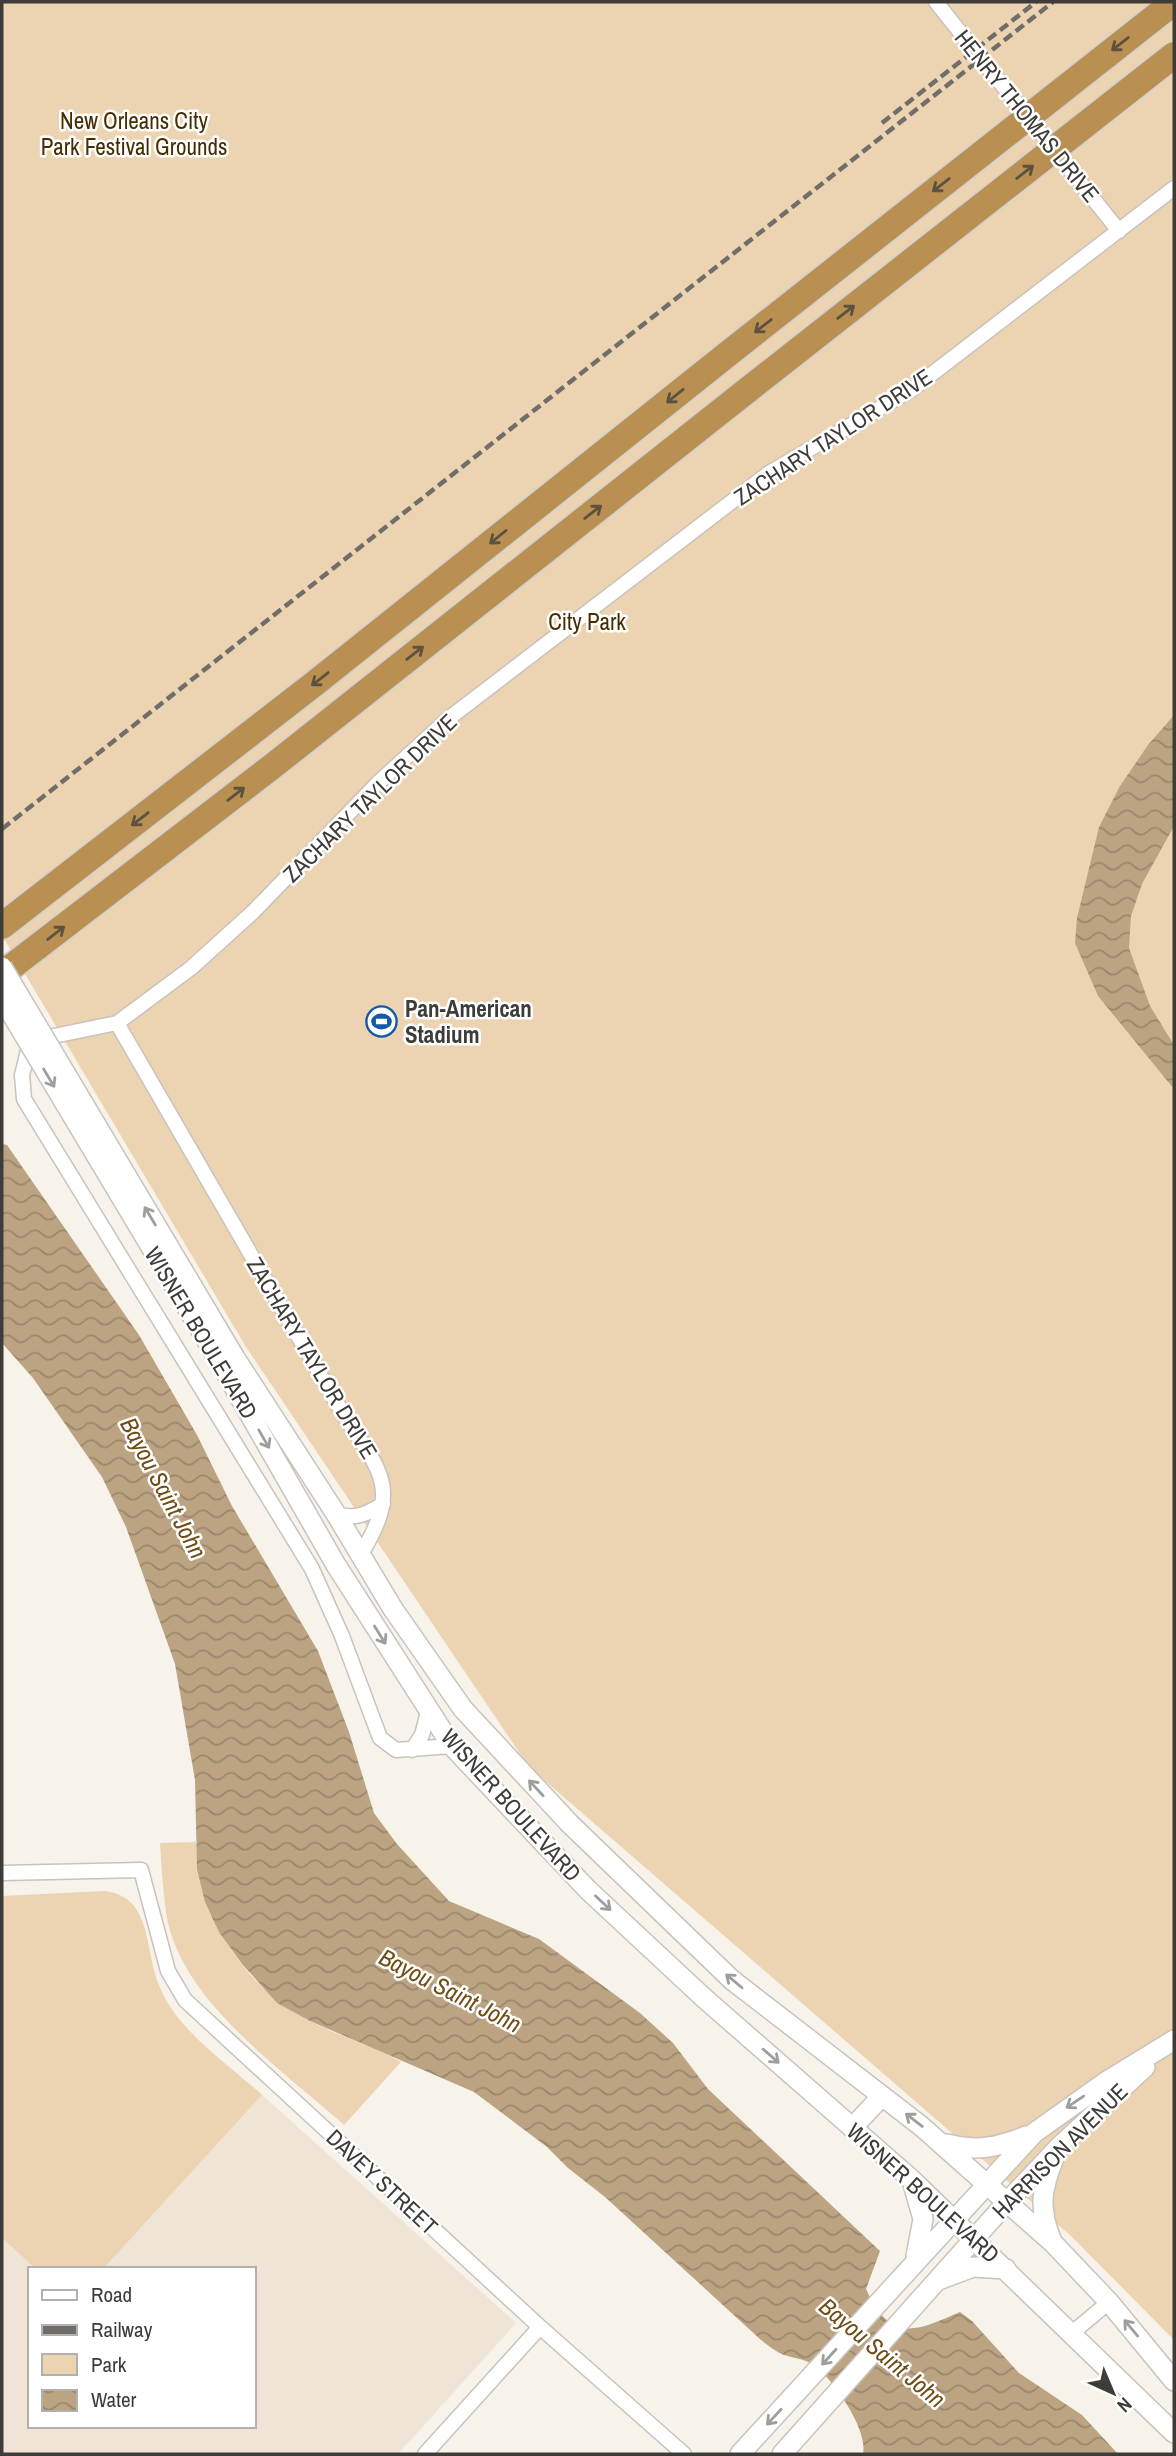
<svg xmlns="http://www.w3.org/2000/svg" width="1176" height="2456" viewBox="0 0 1176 2456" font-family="'Archivo Narrow',sans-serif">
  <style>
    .built { fill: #efe4d6 }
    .green { fill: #ecd3b1 }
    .water { fill: url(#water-waves) }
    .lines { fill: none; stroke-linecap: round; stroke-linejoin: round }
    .street-casing { stroke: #c9c3bc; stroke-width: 17 }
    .secondary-casing { stroke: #c9c3bc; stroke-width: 22 }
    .highway-casing { stroke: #d1d0cf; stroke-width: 29 }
    .street { stroke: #fff; stroke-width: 14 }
    .secondary { stroke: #fff; stroke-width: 19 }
    .highway { stroke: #b99052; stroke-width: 26 }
    .rail { stroke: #716e6a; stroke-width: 4.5; stroke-dasharray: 10 5; stroke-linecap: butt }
    .secondary-bridge-casing { stroke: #c9c3bc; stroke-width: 22; stroke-linecap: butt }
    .highway-bridge-casing { stroke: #d1d0cf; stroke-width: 29; stroke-linecap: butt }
    .secondary-bridge { stroke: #fff; stroke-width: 19 }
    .highway-bridge { stroke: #b99052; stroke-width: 26 }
    .oneway { stroke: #5d513f }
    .oneway2 { stroke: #9e9e9c }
    .labels { text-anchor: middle; stroke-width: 5; stroke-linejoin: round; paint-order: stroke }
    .street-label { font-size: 23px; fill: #3e3c39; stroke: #fff }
    .park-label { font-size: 23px; fill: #462d00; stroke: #fff }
    .poi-label { font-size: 23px; font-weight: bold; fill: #3e3c39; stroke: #fff; text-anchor: start }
    .water-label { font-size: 24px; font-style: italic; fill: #6e4c13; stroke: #fff }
  </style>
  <defs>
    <pattern id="water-waves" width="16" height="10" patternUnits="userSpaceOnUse" patternTransform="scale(1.75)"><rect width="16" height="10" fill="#bca483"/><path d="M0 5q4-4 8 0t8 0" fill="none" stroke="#9a876c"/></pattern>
  </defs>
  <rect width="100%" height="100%" fill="#f7f2ea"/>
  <path class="built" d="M 262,2095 L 516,2323 L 398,2454 L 2,2454 L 2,2238 L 36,2269 L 30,2269 L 30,2426 L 254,2426 L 254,2269 L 103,2269 Z"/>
  <path class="green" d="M 2,2 L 1174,2 L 1174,2340 L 1071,2236 L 529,1767 L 246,1347 L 2,935 Z
    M 196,1842 C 200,1916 242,1985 308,2020 C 338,2036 371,2045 401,2062 L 344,2125 C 284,2071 187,2005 168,1923 C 163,1897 162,1870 160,1843 Z
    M 104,1891 C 152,1896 144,1947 159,1985 C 177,2031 226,2062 262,2095 L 103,2269 L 36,2269 L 2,2238 L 2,1896 Z"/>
  <path class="water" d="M 1174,715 L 1174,826 L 1142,884 L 1131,916 L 1129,948 L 1150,1006 L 1174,1045 L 1174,1089 L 1098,996 L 1075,943 L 1077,918 L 1099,827 L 1120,786 L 1148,745 Z
    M 2,1144 L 7,1145 L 139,1335 L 197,1435 L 232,1506 L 318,1651 L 349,1732 L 374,1813 L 397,1844 L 449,1901 L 539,1939 L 640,2013 L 673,2043 L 708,2089 L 880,2251 L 866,2289 C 891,2343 914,2332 960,2312 L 972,2321 L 1019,2373 L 1082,2415 L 1118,2454 L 863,2454 C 868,2430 836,2385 819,2369 C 809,2359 796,2359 784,2355 C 776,2352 768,2345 761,2340 L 605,2197 L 568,2168 L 547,2147 L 474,2092 L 310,2021 L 277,2003 L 242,1964 L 219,1932 L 205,1902 L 197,1869 L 195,1780 L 175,1664 L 126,1527 L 102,1477 L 33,1378 L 2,1343 Z"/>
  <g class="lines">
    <defs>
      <path id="street" d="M 936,2 L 1119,231
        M 117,1023 L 342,1412 C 380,1471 402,1487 361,1554
        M 336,1514 C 355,1520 367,1514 383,1504
        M 452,1746 L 396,1750 L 380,1738 L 342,1636 L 312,1569 L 24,1099 L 22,1075 L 28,1051 L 44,1038 L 117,1023 L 191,968 L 253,912 L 378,783 L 448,719 L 769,473 L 911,390 L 1174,188
        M 412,1750 L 422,1735 L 428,1712
        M 2,1873 L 141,1870 L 168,1971 L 185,2000 L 540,2327 L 684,2454
        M 1072,2333 L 1109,2302
        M 425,2454 L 540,2327"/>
      <path id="secondary" d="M 235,1358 L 336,1514 L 393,1609 L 463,1709 L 570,1824 L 732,1980 L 921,2126 L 1053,2243 L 1109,2302 L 1174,2381
        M 218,1359 L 336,1565 L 452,1746 L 588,1890 L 704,1998 L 911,2179 L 1174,2433
        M 852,2128 L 882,2096
        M 947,2144 C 977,2152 998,2147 1026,2136
        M 913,2184 L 923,2219 L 916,2256
        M 1051,2239 C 1038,2207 1042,2188 1054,2158
        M 941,2279 L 973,2267 L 1006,2269
        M 740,2454 L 1034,2133 L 1107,2081 L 1174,2040
        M 782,2454 L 1008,2201 L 1059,2147 L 1145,2067"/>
      <path id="highway" d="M 2,926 L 314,684 L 729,353
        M 2,974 L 274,765 L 754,385"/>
    </defs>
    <use href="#street" class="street-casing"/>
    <use href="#secondary" class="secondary-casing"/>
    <use href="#highway" class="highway-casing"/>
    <use href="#street" class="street"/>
    <use href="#secondary" class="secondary"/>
    <use href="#highway" class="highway"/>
    <path class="rail" d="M 882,123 L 1036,2
      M 2,829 L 1053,2"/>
    <defs>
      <path id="secondary-bridge" d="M 2,967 L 235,1358
        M 2,998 L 218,1359"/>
      <path id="highway-bridge" d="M 729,353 L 1174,2
        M 754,385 L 1174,55"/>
    </defs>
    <use href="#secondary-bridge" class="secondary-bridge-casing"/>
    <use href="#highway-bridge" class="highway-bridge-casing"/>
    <use href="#secondary-bridge" class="secondary-bridge"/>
    <use href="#highway-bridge" class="highway-bridge"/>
  </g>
  <defs><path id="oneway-shaft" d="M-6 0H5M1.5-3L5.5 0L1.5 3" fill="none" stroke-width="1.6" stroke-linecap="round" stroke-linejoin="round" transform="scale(1.75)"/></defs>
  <g class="oneway">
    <use href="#oneway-shaft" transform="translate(1120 44) rotate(142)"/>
    <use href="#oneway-shaft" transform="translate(1025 172) rotate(-38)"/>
    <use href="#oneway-shaft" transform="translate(941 185) rotate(142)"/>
    <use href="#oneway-shaft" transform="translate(846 312) rotate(-38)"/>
    <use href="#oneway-shaft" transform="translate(763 326) rotate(142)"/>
    <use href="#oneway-shaft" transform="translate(675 396) rotate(141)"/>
    <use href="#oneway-shaft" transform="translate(593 512) rotate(-38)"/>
    <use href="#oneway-shaft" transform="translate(498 537) rotate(141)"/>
    <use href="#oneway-shaft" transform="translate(415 653) rotate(-38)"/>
    <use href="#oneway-shaft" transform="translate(320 679) rotate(142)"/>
    <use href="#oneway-shaft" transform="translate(236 794) rotate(-38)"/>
    <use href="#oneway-shaft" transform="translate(140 819) rotate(142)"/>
    <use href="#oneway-shaft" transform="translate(56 933) rotate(-38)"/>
  </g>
  <g class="oneway2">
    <use href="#oneway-shaft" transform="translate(49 1078) rotate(59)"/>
    <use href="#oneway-shaft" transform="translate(150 1216) rotate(-121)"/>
    <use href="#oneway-shaft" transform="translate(264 1439) rotate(60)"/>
    <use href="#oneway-shaft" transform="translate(380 1635) rotate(58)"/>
    <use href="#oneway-shaft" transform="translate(536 1788) rotate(-133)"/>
    <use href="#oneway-shaft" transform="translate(603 1903) rotate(43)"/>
    <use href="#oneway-shaft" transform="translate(734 1981) rotate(-140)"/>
    <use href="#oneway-shaft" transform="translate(771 2056) rotate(41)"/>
    <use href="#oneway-shaft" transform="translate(1075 2102) rotate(146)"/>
    <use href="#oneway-shaft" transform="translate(914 2120) rotate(-142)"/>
    <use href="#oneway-shaft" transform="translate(1131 2328) rotate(-130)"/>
    <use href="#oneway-shaft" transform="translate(829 2357) rotate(132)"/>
    <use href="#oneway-shaft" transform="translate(774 2417) rotate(133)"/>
  </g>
  <defs>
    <symbol id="stadium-ring" viewBox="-11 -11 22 22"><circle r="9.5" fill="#fff" stroke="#1459a8" stroke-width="1.5"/><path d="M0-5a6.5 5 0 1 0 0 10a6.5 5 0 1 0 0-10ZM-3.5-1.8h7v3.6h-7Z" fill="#1459a8"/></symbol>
  </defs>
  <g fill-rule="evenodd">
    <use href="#stadium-ring" x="364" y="1004" width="35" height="35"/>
  </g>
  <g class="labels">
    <g class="street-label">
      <text transform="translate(1027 116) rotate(51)" y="8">HENRY THOMAS DRIVE</text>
      <text transform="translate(833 437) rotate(-33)" y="8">ZACHARY TAYLOR DRIVE</text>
      <text transform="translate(370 798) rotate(-44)" y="8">ZACHARY TAYLOR DRIVE</text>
      <text transform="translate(201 1333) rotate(59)" y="8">WISNER BOULEVARD</text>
      <text transform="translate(312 1358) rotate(59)" y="8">ZACHARY TAYLOR DRIVE</text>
      <text transform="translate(511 1805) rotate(48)" y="8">WISNER BOULEVARD</text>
      <text transform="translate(1060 2151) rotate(-45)" y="8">HARRISON AVENUE</text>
      <text transform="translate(382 2182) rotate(43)" y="8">DAVEY STREET</text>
      <text transform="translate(923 2193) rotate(42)" y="8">WISNER BOULEVARD</text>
    </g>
    <g class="park-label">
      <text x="134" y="129">New Orleans City<tspan x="134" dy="26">Park Festival Grounds</tspan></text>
      <text x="587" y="630">City Park</text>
    </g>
    <g class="poi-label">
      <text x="405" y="1017">Pan-American<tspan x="405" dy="26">Stadium</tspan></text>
    </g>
    <g class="water-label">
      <text transform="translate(163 1488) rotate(62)" y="8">Bayou Saint John</text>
      <text transform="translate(450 1991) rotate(27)" y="8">Bayou Saint John</text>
      <text transform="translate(882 2353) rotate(40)" y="8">Bayou Saint John</text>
    </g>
  </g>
  <rect width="1176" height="2456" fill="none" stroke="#3e3c39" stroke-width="7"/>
  <rect x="28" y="2267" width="228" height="161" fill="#ffffff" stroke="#b2b1b0" stroke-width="2"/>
  <rect x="42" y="2290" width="35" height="10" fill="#ffffff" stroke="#b2b1b0" stroke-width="2"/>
  <text x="91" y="2302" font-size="21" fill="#3e3c39">Road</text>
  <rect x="42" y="2325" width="35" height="10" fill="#716e6a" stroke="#b2b1b0" stroke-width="2"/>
  <text x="91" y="2337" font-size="21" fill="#3e3c39">Railway</text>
  <rect x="42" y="2354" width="35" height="21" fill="#ecd3b1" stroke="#b2b1b0" stroke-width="2"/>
  <text x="91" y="2372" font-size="21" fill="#3e3c39">Park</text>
  <rect x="42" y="2390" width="35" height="21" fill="url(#water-waves)" stroke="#b2b1b0" stroke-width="2"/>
  <text x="91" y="2407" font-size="21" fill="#3e3c39">Water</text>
  <g transform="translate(1113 2393) rotate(136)" stroke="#ffffff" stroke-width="5" paint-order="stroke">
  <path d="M0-5L12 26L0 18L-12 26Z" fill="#3e3c39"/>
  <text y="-10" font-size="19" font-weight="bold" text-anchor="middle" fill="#3e3c39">N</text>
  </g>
</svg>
